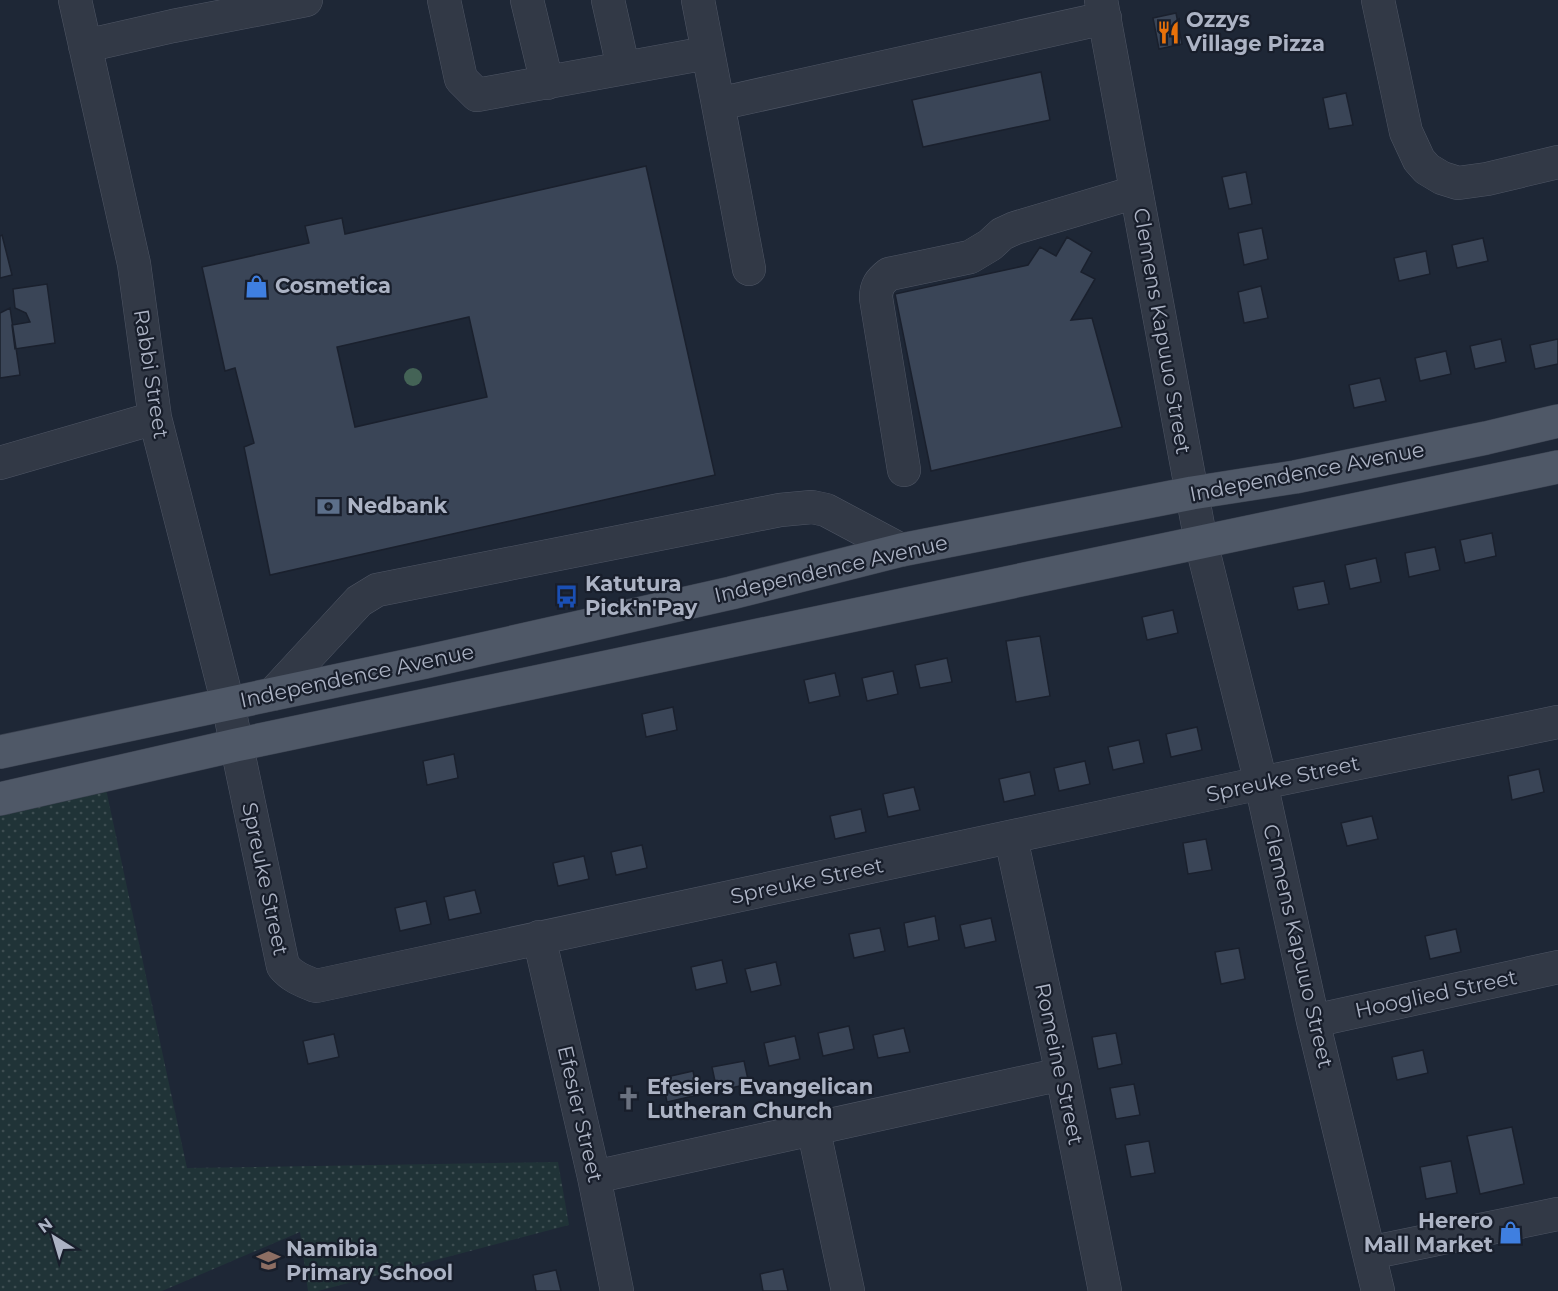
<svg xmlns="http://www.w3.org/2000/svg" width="1558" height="1291" viewBox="0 0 1558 1291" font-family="Montserrat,sans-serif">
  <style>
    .grass { fill: url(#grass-dots) }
    .building { fill: #3a4557; stroke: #1a202d; stroke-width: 1.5; fill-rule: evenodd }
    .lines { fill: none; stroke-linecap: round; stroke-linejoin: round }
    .minor-casing { stroke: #4f5665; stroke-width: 34 }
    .major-casing { stroke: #3b4250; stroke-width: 34 }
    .minor { stroke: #323946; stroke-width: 33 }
    .major { stroke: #4f5867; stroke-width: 33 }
    .tree { fill: #446356 }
    .labels { text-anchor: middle; stroke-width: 4.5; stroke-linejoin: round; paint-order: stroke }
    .poi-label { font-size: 21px; font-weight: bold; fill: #acb3c4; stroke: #181e2b; text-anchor: start }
    .street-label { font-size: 21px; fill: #acb3c4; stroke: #181e2b }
  </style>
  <defs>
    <pattern id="grass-dots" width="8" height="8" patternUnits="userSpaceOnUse" patternTransform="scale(1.5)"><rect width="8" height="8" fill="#203337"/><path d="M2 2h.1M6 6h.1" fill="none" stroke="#3e4e52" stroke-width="1.8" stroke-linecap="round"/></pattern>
  </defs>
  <rect width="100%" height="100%" fill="#1e2736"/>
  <path class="grass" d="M 103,775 L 187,1168 L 558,1162 L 569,1225 L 318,1291 L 308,1291 L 300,1232 L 162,1291 L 0,1291 L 0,798 Z"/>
  <path class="building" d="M 1176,13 L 1182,44 L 1159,49 L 1153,18 Z
    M 1041,72 L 1050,120 L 923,147 L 912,100 Z
    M 1346,93 L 1353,125 L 1329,129 L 1323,98 Z
    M 646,166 L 715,475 L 270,575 L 244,447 L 254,443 L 235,368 L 225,371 L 202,267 L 309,243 L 305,226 L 342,218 L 345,234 ZM 469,317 L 487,397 L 355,427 L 337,347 Z
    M 1246,172 L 1252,204 L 1229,209 L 1222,177 Z
    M 1262,228 L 1268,259 L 1244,265 L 1238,233 Z
    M 2,235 L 12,275 L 0,278 L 0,236 Z
    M 1067,237 L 1092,252 L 1081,272 L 1095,279 L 1071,320 L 1092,318 L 1122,427 L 931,471 L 895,294 L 1028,265 L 1040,247 L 1056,256 Z
    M 1483,238 L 1488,261 L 1457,268 L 1452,245 Z
    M 1426,251 L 1430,274 L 1399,281 L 1394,258 Z
    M 47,284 L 55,343 L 15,349 L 12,325 L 30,322 L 26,313 L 15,308 L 13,289 Z
    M 1261,286 L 1268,318 L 1244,323 L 1238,292 Z
    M 10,308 L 20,375 L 0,378 L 0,313 Z
    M 1501,339 L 1506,362 L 1475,369 L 1470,346 Z
    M 1558,339 L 1558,364 L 1535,369 L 1530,345 Z
    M 1446,351 L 1451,374 L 1420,381 L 1415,358 Z
    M 1380,378 L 1386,401 L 1354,408 L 1349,385 Z
    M 1492,533 L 1496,556 L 1465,563 L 1460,540 Z
    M 1435,547 L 1440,570 L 1409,577 L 1405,553 Z
    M 1376,558 L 1381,582 L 1350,589 L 1345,565 Z
    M 1324,581 L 1329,604 L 1298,610 L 1293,587 Z
    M 1173,610 L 1178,633 L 1147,640 L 1142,617 Z
    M 1040,636 L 1050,696 L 1016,702 L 1006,641 Z
    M 947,658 L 952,682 L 920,688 L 915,665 Z
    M 893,671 L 898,694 L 867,701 L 862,678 Z
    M 835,673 L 840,696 L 809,703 L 804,680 Z
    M 673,707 L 677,730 L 646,737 L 642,714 Z
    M 1197,727 L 1202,750 L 1171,757 L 1166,734 Z
    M 1139,740 L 1144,763 L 1113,770 L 1108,747 Z
    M 454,754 L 458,778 L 427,785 L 423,761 Z
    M 1085,761 L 1090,784 L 1059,791 L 1054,768 Z
    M 1539,769 L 1544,792 L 1512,800 L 1508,776 Z
    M 1030,772 L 1035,795 L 1004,802 L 999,779 Z
    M 914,787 L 920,810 L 888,817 L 883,794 Z
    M 861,809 L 866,832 L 835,839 L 830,816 Z
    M 1372,816 L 1378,839 L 1347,846 L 1341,823 Z
    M 1206,839 L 1212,870 L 1188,874 L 1183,843 Z
    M 642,845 L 647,868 L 616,875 L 611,852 Z
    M 584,856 L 589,879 L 558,886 L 553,863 Z
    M 475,890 L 481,913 L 449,920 L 444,897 Z
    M 426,901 L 431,924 L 400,931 L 395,908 Z
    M 935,916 L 939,940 L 908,947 L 904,923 Z
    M 991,918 L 996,941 L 965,948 L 960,925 Z
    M 880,928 L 885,951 L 854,958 L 849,934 Z
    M 1456,929 L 1461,952 L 1430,959 L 1425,936 Z
    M 1239,948 L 1245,979 L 1221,984 L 1215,952 Z
    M 722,960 L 727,983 L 696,990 L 691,967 Z
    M 776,962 L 781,985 L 751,992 L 745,969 Z
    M 849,1026 L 854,1049 L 823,1056 L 818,1033 Z
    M 904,1028 L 910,1052 L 878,1058 L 873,1035 Z
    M 1116,1033 L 1122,1064 L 1098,1069 L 1092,1037 Z
    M 334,1034 L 339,1057 L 308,1064 L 303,1041 Z
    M 795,1036 L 800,1059 L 769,1066 L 764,1043 Z
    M 1423,1050 L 1428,1073 L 1397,1080 L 1392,1057 Z
    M 744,1061 L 749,1084 L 717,1091 L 712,1067 Z
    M 693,1071 L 698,1095 L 667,1102 L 662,1078 Z
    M 1134,1084 L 1140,1115 L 1116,1119 L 1110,1088 Z
    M 1512,1127 L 1524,1184 L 1480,1194 L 1467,1136 Z
    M 1149,1141 L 1155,1173 L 1131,1177 L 1125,1145 Z
    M 1451,1161 L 1457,1193 L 1426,1199 L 1420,1167 Z
    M 783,1269 L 788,1291 L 763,1291 L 760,1274 Z
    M 556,1270 L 561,1291 L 536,1291 L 533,1275 Z"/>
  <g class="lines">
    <defs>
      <path id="minor" d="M 75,0 L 134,264 L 155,418 L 228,704 L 283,966 C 292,977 303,981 316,986 L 1261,783 L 1558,722
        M 444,0 L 461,79 L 477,95 L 707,53
        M 527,0 L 547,83
        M 608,0 L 623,67
        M 698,0 L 718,104 L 1105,18
        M 1101,0 L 1201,542 L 1261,783 L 1313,1021 L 1378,1291
        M 1378,0 L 1406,132 L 1419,160 L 1427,169 L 1442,178 L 1458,183 L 1487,179 L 1558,162
        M 85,46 L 173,26 L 306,0
        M 718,104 L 749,269
        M 0,463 L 155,418
        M 904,470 L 876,298 C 876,286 880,281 889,274 L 970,257 L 990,245 L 1002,234 L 1015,228 L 1136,192
        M 273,694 L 359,601 L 377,590 L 780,510 L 812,507 L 826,510 L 901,550
        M 1011,838 L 1062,1074 L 1105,1291
        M 539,937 L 594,1177 L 617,1291
        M 1313,1021 L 1558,967
        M 813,1127 L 848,1291
        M 594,1177 L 1062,1074
        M 1369,1253 L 1558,1214"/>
      <path id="major" d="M 0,752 L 425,662 L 731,593 L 901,550 L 1192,493 L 1295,477 L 1486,438 L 1558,421
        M 0,799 L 236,745 L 1558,467"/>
    </defs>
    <use href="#minor" class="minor-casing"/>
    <use href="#major" class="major-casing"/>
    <use href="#minor" class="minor"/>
    <use href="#major" class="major"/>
  </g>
  <circle class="tree" cx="413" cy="377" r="9"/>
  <defs>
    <symbol id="restaurant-bare" viewBox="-9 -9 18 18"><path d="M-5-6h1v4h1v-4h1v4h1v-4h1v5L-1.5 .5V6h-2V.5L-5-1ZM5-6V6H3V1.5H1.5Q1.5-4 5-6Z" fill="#e8710a" stroke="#181e2b" stroke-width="2.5" paint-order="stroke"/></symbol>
    <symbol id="shop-bare" viewBox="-9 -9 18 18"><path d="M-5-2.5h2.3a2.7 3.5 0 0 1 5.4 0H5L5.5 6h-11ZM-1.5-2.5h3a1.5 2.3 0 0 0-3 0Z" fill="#3f7fe0" stroke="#181e2b" stroke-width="2.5" paint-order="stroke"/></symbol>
    <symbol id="bank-bare" viewBox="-9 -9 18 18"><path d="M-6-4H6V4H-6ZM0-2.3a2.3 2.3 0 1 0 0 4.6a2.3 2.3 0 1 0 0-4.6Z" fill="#5c6f8a" stroke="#181e2b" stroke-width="2.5" paint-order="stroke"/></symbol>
    <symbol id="bus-bare" viewBox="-9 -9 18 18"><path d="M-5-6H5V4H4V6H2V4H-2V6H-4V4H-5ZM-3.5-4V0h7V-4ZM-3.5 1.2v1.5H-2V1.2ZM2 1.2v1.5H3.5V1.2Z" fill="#1a4fb4" stroke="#181e2b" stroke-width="2.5" paint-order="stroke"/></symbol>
    <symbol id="church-bare" viewBox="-9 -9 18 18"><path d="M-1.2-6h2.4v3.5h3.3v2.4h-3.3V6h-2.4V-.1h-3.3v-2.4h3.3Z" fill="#6b7280" stroke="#181e2b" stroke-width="2.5" paint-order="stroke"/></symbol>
    <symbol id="school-bare" viewBox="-9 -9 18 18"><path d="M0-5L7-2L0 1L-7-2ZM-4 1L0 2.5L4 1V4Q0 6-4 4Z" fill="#8d6e63" stroke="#181e2b" stroke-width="2.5" paint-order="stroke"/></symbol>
  </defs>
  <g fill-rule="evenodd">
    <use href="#restaurant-bare" x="1152" y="16" width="33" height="33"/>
    <use href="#shop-bare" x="240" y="270" width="33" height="33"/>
    <use href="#bank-bare" x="312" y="490" width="33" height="33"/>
    <use href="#bus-bare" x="550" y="580" width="33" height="33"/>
    <use href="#church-bare" x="612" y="1082" width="33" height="33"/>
    <use href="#shop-bare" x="1494" y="1216" width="33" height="33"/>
    <use href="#school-bare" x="252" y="1244" width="33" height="33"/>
  </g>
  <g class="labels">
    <g class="poi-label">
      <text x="1186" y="27">Ozzys<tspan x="1186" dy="24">Village Pizza</tspan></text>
      <text x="275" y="293">Cosmetica</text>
      <text x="347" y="513">Nedbank</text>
      <text x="585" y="591">Katutura<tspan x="585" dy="24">Pick'n'Pay</tspan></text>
      <text x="647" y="1094">Efesiers Evangelican<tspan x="647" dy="24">Lutheran Church</tspan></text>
      <text x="1493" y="1228" text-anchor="end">Herero<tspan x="1493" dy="24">Mall Market</tspan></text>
      <text x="286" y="1256">Namibia<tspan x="286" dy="24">Primary School</tspan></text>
    </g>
    <g class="street-label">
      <text transform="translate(1162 331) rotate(80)" y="7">Clemens Kapuuo Street</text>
      <text transform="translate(151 374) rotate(81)" y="7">Rabbi Street</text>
      <text transform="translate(1307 472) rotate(-11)" y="7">Independence Avenue</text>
      <text transform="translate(831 569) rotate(-13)" y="7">Independence Avenue</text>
      <text transform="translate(357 676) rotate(-12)" y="7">Independence Avenue</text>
      <text transform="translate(1283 779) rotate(-12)" y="7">Spreuke Street</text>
      <text transform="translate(265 879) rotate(78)" y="7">Spreuke Street</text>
      <text transform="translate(807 881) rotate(-12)" y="7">Spreuke Street</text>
      <text transform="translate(1298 946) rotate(77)" y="7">Clemens Kapuuo Street</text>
      <text transform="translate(1436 994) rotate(-12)" y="7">Hooglied Street</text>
      <text transform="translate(1059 1064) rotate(78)" y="7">Romeine Street</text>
      <text transform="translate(580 1114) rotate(77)" y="7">Efesier Street</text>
    </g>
  </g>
  <g transform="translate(54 1237) rotate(323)" stroke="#181e2b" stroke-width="4.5" paint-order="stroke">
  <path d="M0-4.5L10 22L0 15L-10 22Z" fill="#acb3c4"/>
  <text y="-9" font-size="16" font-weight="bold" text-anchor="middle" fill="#acb3c4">N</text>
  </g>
</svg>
